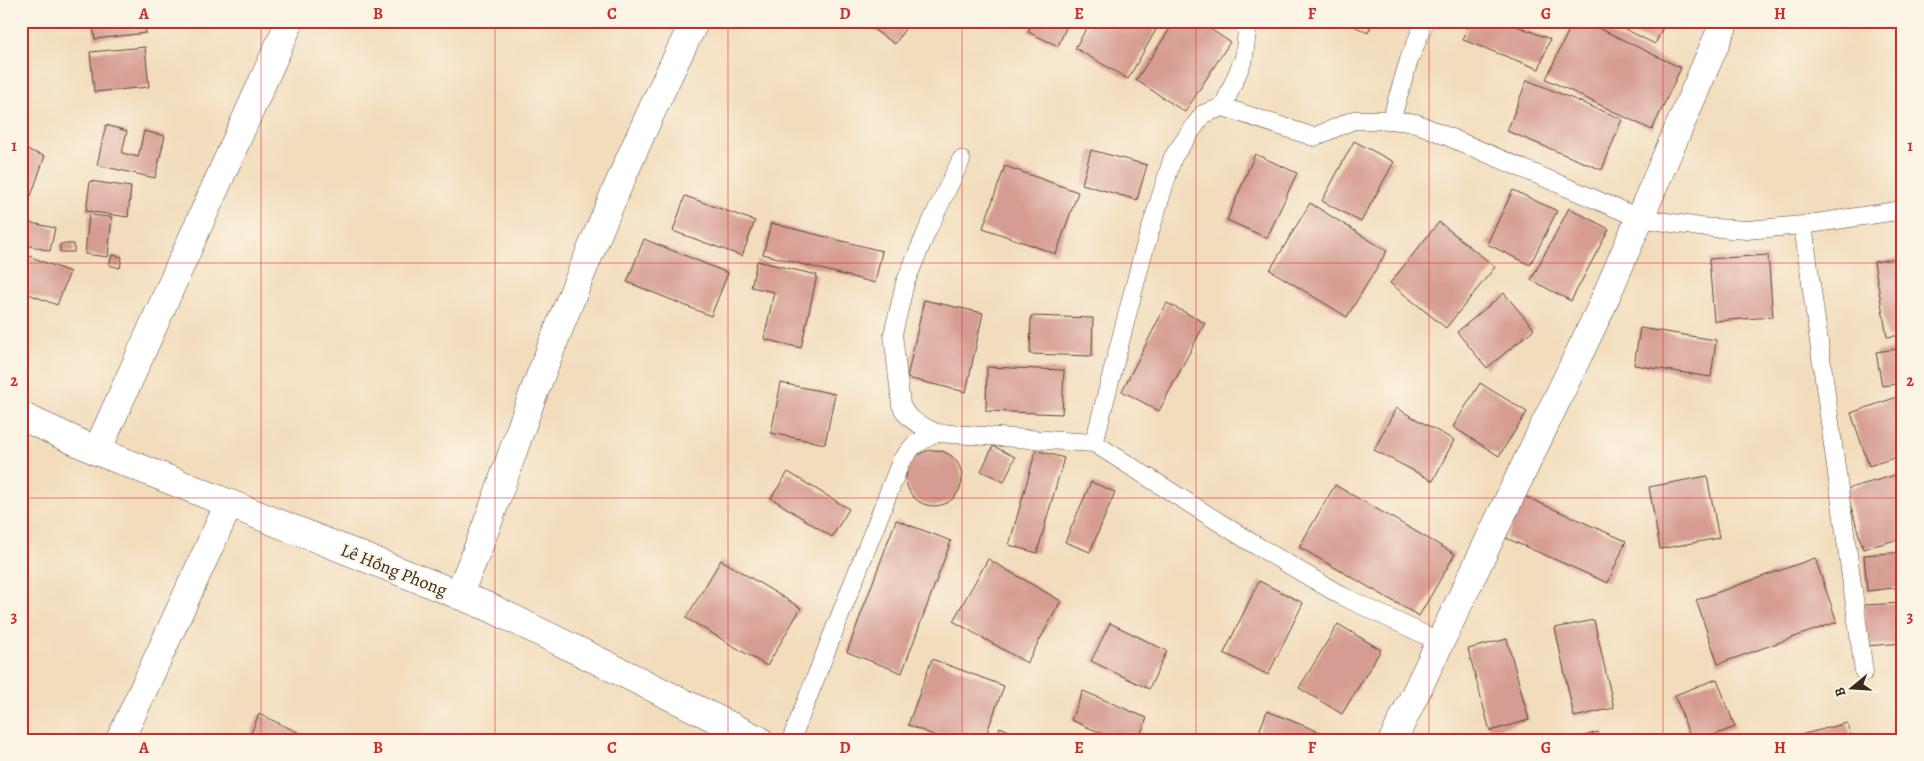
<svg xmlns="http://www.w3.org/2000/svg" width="1924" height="761" viewBox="0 0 1924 761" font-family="Alegreya,serif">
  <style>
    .building { fill: #d69b92 }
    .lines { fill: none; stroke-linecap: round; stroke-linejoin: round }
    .lane-casing { stroke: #564536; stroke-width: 19 }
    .street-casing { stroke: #564536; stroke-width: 29 }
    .secondary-casing { stroke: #564536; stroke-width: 29 }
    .lane { stroke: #fff; stroke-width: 18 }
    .street { stroke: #fff; stroke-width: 28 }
    .secondary { stroke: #fff; stroke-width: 28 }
    .grid { fill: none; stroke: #d62828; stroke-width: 1; stroke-opacity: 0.55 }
    .labels { text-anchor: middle; stroke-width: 4; stroke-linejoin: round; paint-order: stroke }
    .street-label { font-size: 18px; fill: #3b2a1e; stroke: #fcf5e5 }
    .neatline { fill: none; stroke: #d62828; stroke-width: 2 }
    .grid-label { font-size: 16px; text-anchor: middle; font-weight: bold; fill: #d62828 }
  </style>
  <rect width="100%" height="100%" fill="#fcf5e5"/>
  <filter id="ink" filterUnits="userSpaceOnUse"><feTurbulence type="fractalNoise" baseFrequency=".02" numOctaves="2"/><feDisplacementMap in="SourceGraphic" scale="10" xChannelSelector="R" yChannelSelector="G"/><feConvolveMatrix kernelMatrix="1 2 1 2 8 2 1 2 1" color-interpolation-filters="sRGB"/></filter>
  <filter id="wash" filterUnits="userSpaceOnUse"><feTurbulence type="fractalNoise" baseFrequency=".0096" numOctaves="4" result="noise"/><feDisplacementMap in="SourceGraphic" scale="20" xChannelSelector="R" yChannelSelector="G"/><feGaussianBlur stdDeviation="1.12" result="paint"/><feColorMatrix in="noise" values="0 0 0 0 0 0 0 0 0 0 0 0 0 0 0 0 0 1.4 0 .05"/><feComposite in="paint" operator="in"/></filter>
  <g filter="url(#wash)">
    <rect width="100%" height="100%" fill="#f2dcbc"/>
    <g id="blocks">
      <path class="building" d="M 92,21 L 145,21 L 146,33 L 95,39 Z
        M 861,21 L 910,21 L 895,44 Z
        M 1033,21 L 1069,21 L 1058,46 L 1028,32 Z
        M 1091,21 L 1161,21 L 1128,79 L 1075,48 Z
        M 1175,21 L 1198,21 L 1230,42 L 1185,112 L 1136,80 Z
        M 1344,21 L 1373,21 L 1368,33 Z
        M 1470,21 L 1504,21 L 1550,39 L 1539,69 L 1463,40 Z
        M 1573,21 L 1584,21 L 1681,68 L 1652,130 L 1546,79 Z
        M 1609,21 L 1666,21 L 1655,44 Z
        M 145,47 L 149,87 L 94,92 L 90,52 Z
        M 1527,80 L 1622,119 L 1602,170 L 1507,131 Z
        M 106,125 L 127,131 L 122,153 L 138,157 L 144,131 L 165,136 L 155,178 L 97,165 Z
        M 1354,141 L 1394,162 L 1361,222 L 1322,201 Z
        M 21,148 L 45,156 L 26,210 L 21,209 Z
        M 1091,150 L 1147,165 L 1137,200 L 1082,184 Z
        M 1255,154 L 1297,173 L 1267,238 L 1227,220 Z
        M 1005,166 L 1078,192 L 1056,254 L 983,228 Z
        M 90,181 L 131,187 L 128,217 L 86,211 Z
        M 1513,190 L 1557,211 L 1530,265 L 1487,244 Z
        M 685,196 L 755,221 L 742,256 L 673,231 Z
        M 1310,203 L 1387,251 L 1347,317 L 1270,270 Z
        M 1569,208 L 1609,229 L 1571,301 L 1531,280 Z
        M 89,215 L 112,217 L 108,257 L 85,254 Z
        M 27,222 L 55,228 L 50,251 L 22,244 Z
        M 1439,222 L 1495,267 L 1446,328 L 1390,283 Z
        M 771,223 L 882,251 L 875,283 L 763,254 Z
        M 644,239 L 728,273 L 711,316 L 627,282 Z
        M 60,244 L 74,244 L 74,252 L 60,252 Z
        M 21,253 L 70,272 L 57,305 L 21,291 Z
        M 112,255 L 122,257 L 120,268 L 109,265 Z
        M 1768,255 L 1773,317 L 1714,321 L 1709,259 Z
        M 1903,257 L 1903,335 L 1887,337 L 1874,262 Z
        M 757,261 L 817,275 L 801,348 L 764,339 L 774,292 L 751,287 Z
        M 1504,293 L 1534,329 L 1487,368 L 1457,332 Z
        M 924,300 L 983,313 L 966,392 L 907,378 Z
        M 1167,303 L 1205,323 L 1159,411 L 1122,391 Z
        M 1031,316 L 1093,318 L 1092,356 L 1030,354 Z
        M 1640,328 L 1716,340 L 1711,377 L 1634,365 Z
        M 1903,348 L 1903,383 L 1882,386 L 1876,352 Z
        M 987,367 L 1064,370 L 1062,414 L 986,411 Z
        M 781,383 L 835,394 L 825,444 L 771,433 Z
        M 1480,383 L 1527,412 L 1499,456 L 1453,427 Z
        M 1903,395 L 1903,455 L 1869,466 L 1851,413 Z
        M 1396,408 L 1454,440 L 1433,481 L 1374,450 Z
        M 993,446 L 1015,457 L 1004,482 L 981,471 Z
        M 1036,450 L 1064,458 L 1037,553 L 1009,545 Z
        M906 478a28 28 0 1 1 56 0a28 28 0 1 1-56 0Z
        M 788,472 L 849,509 L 832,537 L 771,498 Z
        M 1903,473 L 1903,538 L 1863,549 L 1846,489 Z
        M 1707,476 L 1719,538 L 1660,549 L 1649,487 Z
        M 1091,482 L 1115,492 L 1090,552 L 1065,542 Z
        M 1335,485 L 1455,554 L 1419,616 L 1299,547 Z
        M 1524,496 L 1626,541 L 1608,583 L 1506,538 Z
        M 896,520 L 951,541 L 902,673 L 847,652 Z
        M 1903,552 L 1903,587 L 1867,591 L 1864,555 Z
        M 1815,558 L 1837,622 L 1718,664 L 1696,600 Z
        M 988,559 L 1061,601 L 1027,663 L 953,621 Z
        M 721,560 L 801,608 L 767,666 L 686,618 Z
        M 1259,581 L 1303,603 L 1268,675 L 1224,653 Z
        M 1903,603 L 1903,643 L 1866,646 L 1864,605 Z
        M 1594,620 L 1614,708 L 1574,717 L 1555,628 Z
        M 1110,623 L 1167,651 L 1149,689 L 1091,661 Z
        M 1338,624 L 1381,650 L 1342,714 L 1299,688 Z
        M 1507,639 L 1529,720 L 1490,731 L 1468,649 Z
        M 932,659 L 1004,686 L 984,740 L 946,740 L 908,725 Z
        M 1717,679 L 1735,727 L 1701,740 L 1691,740 L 1675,695 Z
        M 1083,691 L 1147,718 L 1138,740 L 1117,740 L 1071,720 Z
        M 1267,711 L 1340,740 L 1256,740 Z
        M 259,714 L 306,736 L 304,740 L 248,740 Z
        M 1847,723 L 1852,740 L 1785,740 L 1785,739 Z
        M 1000,727 L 1028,740 L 995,740 Z
        M 1598,732 L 1600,740 L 1574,740 L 1573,739 Z"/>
    </g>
  </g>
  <g filter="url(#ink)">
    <use href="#blocks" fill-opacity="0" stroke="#564536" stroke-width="1"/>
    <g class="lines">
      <defs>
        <path id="lane" d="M 1223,107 L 1314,137 L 1354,120 L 1391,120 L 1416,123 L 1639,218 L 1700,227 L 1747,230 L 1803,225 L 1903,210
          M 1391,120 L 1409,60 L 1425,21
          M 1803,225 L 1864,672
          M 936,433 C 921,425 908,421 901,405 L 893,334 L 900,305 L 905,283 L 927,231 L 961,160
          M 1094,443 L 1142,257 L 1173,157 L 1203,114 L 1223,107 L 1244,58 L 1247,31 L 1241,21
          M 791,740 L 901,461 L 914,445 L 936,433 L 1094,443 L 1252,543 L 1342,596 L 1440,642"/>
        <path id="street" d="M 97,451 L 290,21
          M 458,595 C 487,532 507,466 531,400 C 580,272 633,144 695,21
          M 120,740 L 229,504
          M 1393,740 L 1600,310 L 1725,21"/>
        <path id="secondary" d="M 21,416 L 97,451 L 489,607 L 759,740"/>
      </defs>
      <use href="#lane" class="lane-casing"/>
      <use href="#street" class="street-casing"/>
      <use href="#secondary" class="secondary-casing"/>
      <use href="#lane" class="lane"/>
      <use href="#street" class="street"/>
      <use href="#secondary" class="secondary"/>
    </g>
  </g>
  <path class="grid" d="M 261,21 L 261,740M 495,21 L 495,740M 728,21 L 728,740M 962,21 L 962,740M 1196,21 L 1196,740M 1429,21 L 1429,740M 1663,21 L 1663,740M 21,263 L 1903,263M 21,498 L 1903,498"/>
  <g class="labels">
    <g class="street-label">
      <text transform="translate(394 570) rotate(22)" y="6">Lê Hồng Phong</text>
    </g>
  </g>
  <rect width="1924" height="761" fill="none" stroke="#fcf5e5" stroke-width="55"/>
  <g transform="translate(1852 688) rotate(252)" stroke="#fcf5e5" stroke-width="4" paint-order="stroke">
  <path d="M0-4L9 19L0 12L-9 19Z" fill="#3b2a1e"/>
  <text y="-8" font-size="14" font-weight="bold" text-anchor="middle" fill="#3b2a1e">B</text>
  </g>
  <rect x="28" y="28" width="1868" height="706" class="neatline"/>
  <g class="grid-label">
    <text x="144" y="19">A</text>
    <text x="378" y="19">B</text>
    <text x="612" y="19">C</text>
    <text x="845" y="19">D</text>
    <text x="1079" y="19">E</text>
    <text x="1312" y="19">F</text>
    <text x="1546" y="19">G</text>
    <text x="1780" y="19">H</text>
    <text x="14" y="151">1</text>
    <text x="1910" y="151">1</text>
    <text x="14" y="386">2</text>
    <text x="1910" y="386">2</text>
    <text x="14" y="622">3</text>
    <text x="1910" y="622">3</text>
    <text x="144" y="753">A</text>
    <text x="378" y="753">B</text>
    <text x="612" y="753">C</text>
    <text x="845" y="753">D</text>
    <text x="1079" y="753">E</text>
    <text x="1312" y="753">F</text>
    <text x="1546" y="753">G</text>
    <text x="1780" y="753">H</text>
  </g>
</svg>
